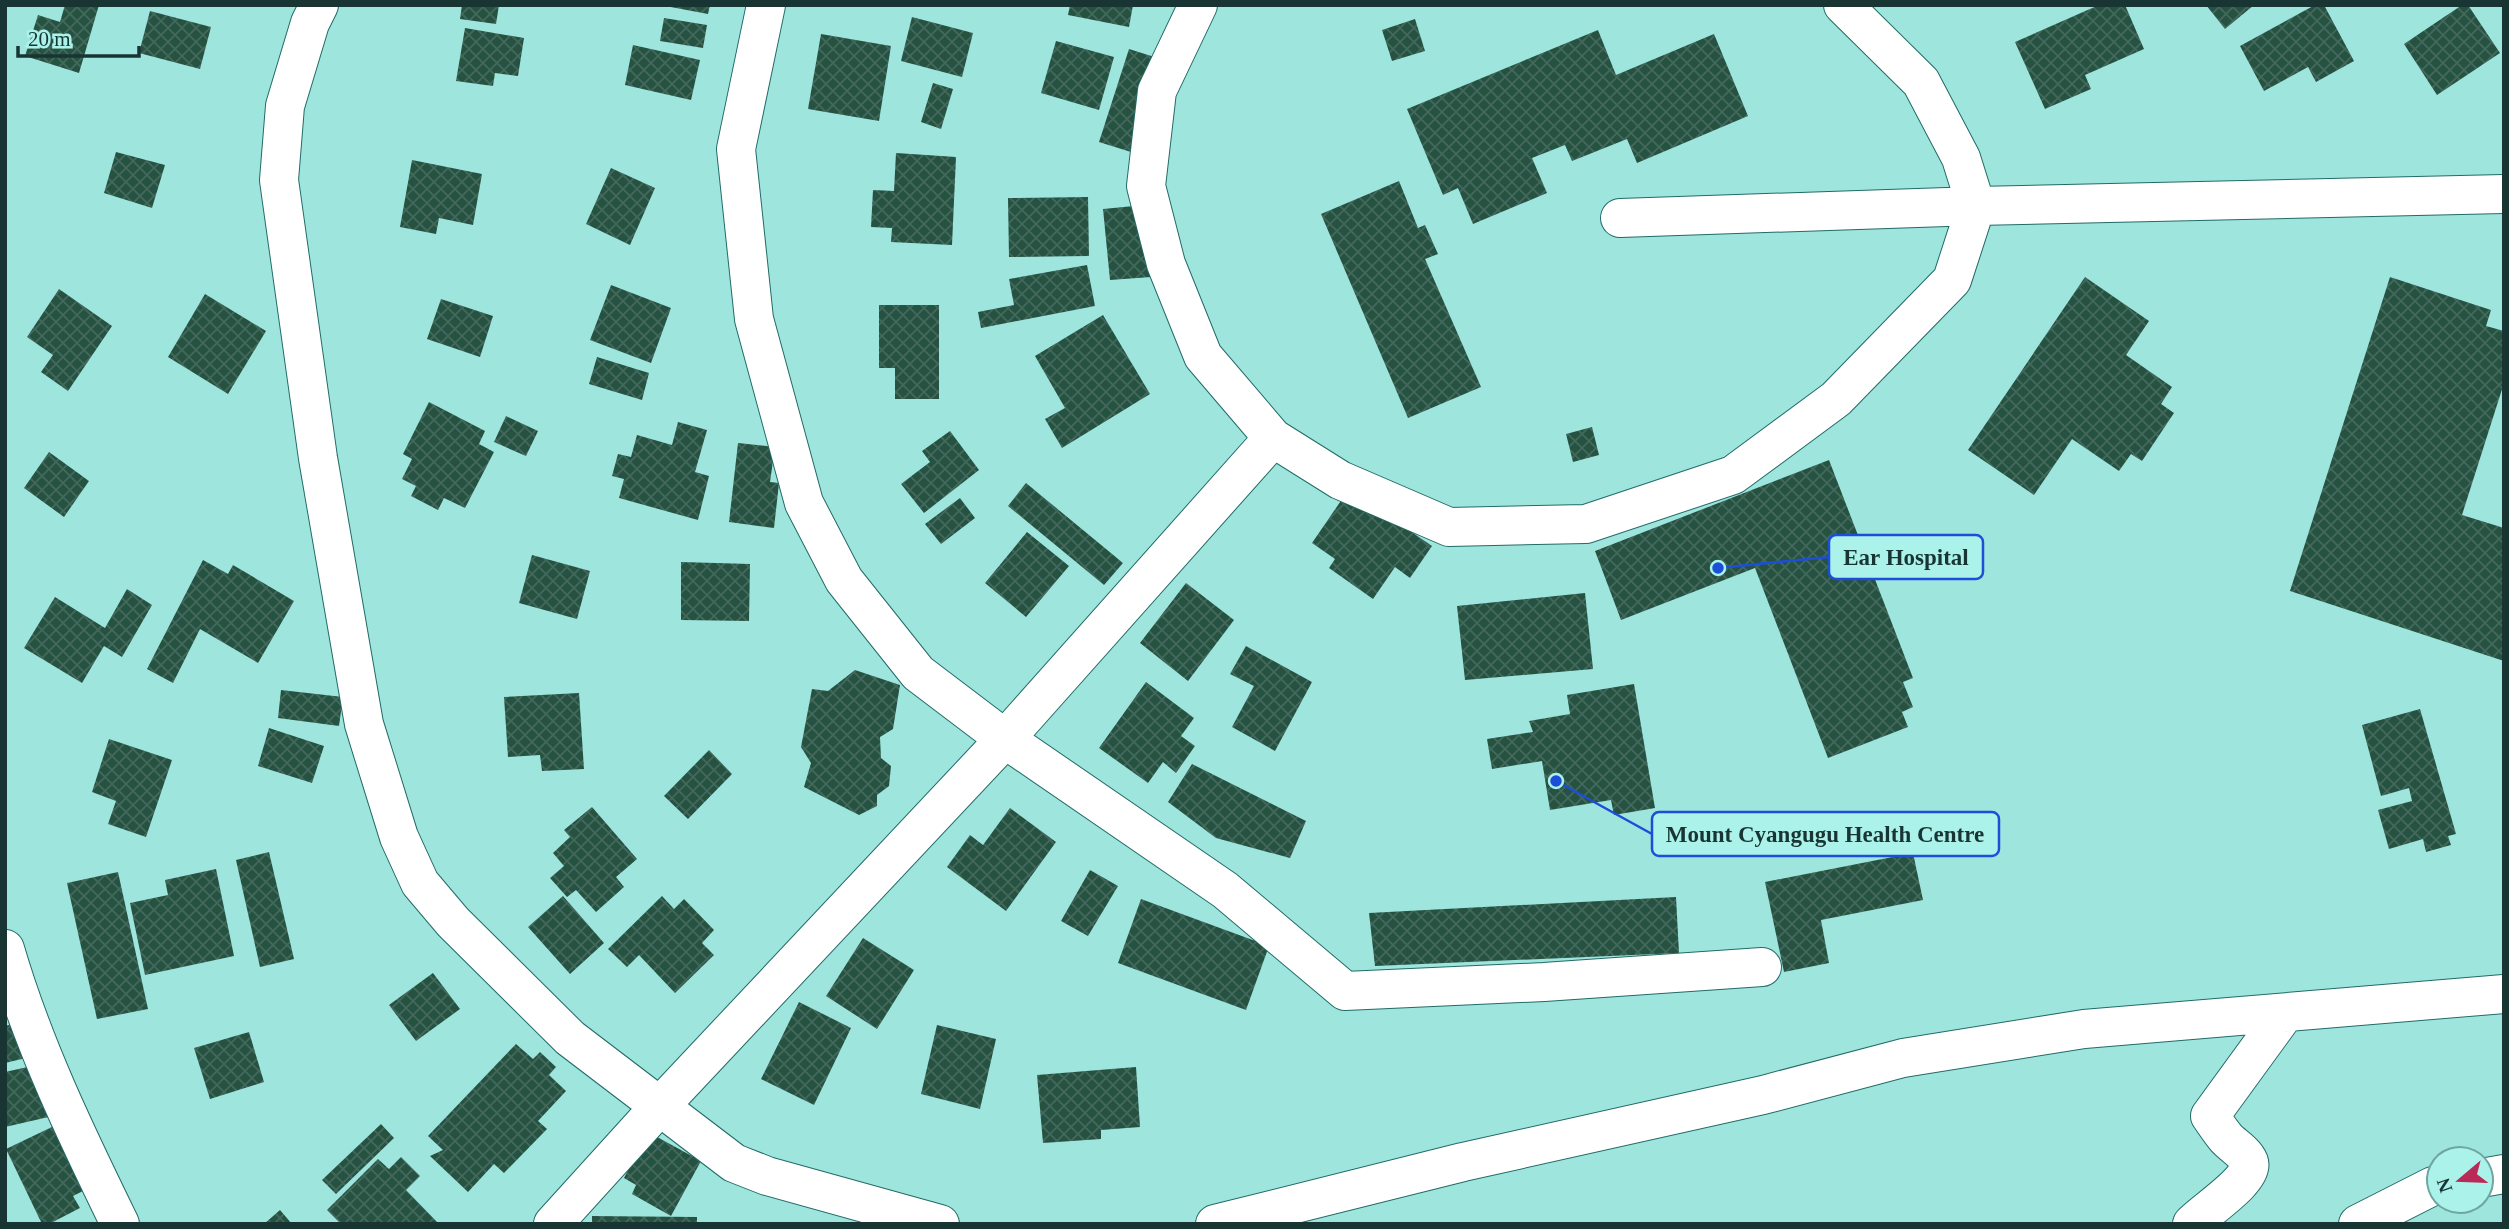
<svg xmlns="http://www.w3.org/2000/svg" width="2509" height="1229" viewBox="0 0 2509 1229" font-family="Georgia,serif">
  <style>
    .building { fill: url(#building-cross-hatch) }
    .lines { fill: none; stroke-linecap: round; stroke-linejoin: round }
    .minor-casing { stroke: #226b66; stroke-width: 40 }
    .minor { stroke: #fff; stroke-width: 38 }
    .leader { fill: none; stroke: #1d4ed8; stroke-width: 2.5 }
    .callout-dot { fill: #1d4ed8; stroke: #abf2eb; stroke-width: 2.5 }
    .callout { fill: #abf2eb; stroke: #1d4ed8; stroke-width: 2.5 }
    .callout-label { font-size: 23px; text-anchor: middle; font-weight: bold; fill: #183533 }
  </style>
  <defs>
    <pattern id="building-cross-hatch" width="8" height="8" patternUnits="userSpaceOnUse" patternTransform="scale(1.75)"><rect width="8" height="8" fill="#265242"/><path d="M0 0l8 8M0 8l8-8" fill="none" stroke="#44685c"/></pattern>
  </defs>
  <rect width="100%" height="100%" fill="#9ee5de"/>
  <path class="building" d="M 65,5 L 99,5 L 79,73 L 25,56 L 38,15 L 60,22 Z
    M 462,5 L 499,5 L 496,24 L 460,19 Z
    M 660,5 L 710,5 L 708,14 Z
    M 1070,5 L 1133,5 L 1129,27 L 1068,15 Z
    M 2099,5 L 2125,5 L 2144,49 L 2085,75 L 2091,89 L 2045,109 L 2015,42 Z
    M 2206,5 L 2254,5 L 2225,29 Z
    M 2315,5 L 2324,5 L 2354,61 L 2316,82 L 2308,67 L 2264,91 L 2240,46 Z
    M 2462,5 L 2468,5 L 2500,53 L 2437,95 L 2404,44 Z
    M 150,11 L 211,27 L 200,69 L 139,53 Z
    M 912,17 L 973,33 L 962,77 L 901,61 Z
    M 664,18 L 707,25 L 703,48 L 660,41 Z
    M 1415,19 L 1425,51 L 1392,61 L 1382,30 Z
    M 465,28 L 524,38 L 518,76 L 495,73 L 493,86 L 456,81 Z
    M 1598,30 L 1616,75 L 1714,34 L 1748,116 L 1637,163 L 1627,139 L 1572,161 L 1565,145 L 1532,158 L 1547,193 L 1473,224 L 1458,188 L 1443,195 L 1407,109 Z
    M 821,34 L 891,46 L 879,121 L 808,109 Z
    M 1056,41 L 1114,57 L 1099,110 L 1041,93 Z
    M 633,45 L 700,60 L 691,100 L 625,85 Z
    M 1129,49 L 1161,59 L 1131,152 L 1099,142 Z
    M 933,83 L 953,89 L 941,129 L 921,122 Z
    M 116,152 L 165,165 L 152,208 L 104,193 Z
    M 896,153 L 956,157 L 952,245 L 891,242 L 892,228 L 871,227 L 873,190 L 894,191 Z
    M 412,160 L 482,174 L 473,225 L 439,218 L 436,234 L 400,227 Z
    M 611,168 L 655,188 L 630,245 L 586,224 Z
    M 1399,181 L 1418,228 L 1425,225 L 1438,254 L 1425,259 L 1481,387 L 1408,418 L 1321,214 Z
    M 1088,197 L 1089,256 L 1009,257 L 1008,198 Z
    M 1144,205 L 1151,277 L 1110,280 L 1103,209 Z
    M 1087,265 L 1095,306 L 981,328 L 978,312 L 1014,305 L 1009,279 Z
    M 2085,277 L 2149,321 L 2126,355 L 2172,387 L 2161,404 L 2174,413 L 2142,461 L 2131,454 L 2119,471 L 2072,439 L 2034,495 L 1968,450 Z
    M 2390,277 L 2491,310 L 2486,326 L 2504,331 L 2504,383 L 2462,515 L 2504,528 L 2504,661 L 2290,591 Z
    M 611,285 L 671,308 L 651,363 L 590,340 Z
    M 59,289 L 112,326 L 68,391 L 41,372 L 53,355 L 27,337 Z
    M 205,294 L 266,331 L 228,394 L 168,357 Z
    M 441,299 L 493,316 L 480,357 L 427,339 Z
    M 879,305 L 939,305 L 939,399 L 895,399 L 895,368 L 879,368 Z
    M 1103,315 L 1150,394 L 1062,448 L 1045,419 L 1065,408 L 1035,356 Z
    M 597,357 L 649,373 L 642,400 L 589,384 Z
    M 429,402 L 485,431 L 479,444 L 494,452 L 465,508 L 444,498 L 438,510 L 411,496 L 416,486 L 402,479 L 412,459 L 403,454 Z
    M 506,416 L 538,431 L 526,456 L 494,442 Z
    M 678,422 L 707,430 L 695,472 L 709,476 L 698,520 L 619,498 L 624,479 L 612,476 L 618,454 L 631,457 L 637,435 L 672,445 Z
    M 1592,427 L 1599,455 L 1573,462 L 1566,434 Z
    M 950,431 L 979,470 L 924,513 L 901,484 L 930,462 L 922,451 Z
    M 738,443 L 775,447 L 770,482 L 779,483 L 774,528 L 729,522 Z
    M 49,452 L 89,481 L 64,517 L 24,488 Z
    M 1829,460 L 1913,678 L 1903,682 L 1913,707 L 1902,712 L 1908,727 L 1828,758 L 1755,568 L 1621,620 L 1595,551 Z
    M 1026,483 L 1123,563 L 1104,585 L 1008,506 Z
    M 1349,489 L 1432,546 L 1410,578 L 1395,567 L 1373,599 L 1329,568 L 1335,559 L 1312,543 Z
    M 960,498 L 975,518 L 941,544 L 925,524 Z
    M 1027,532 L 1069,566 L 1026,617 L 985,583 Z
    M 532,555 L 590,571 L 577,619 L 519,603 Z
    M 203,560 L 228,574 L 233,565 L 294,601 L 258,663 L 200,629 L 173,683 L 147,669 Z
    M 681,562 L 750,564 L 749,621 L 681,620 Z
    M 1186,583 L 1234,620 L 1188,681 L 1140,643 Z
    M 127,589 L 152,605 L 122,657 L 104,646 L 82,683 L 24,648 L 55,597 L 105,628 Z
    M 1585,593 L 1593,669 L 1465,680 L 1457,606 Z
    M 1246,646 L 1312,682 L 1275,751 L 1232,727 L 1254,686 L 1230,674 Z
    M 855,670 L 900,685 L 893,729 L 880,737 L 881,758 L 891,766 L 889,786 L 877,795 L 877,806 L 859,815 L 804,787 L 811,763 L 801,747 L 812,689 L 828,691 Z
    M 1146,682 L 1194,718 L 1181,736 L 1195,746 L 1176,773 L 1163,762 L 1148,783 L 1099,748 Z
    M 1634,684 L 1655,808 L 1614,815 L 1611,800 L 1550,810 L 1542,761 L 1492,769 L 1487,739 L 1533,732 L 1529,721 L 1570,714 L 1567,695 Z
    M 281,690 L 343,697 L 339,726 L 278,718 Z
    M 579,693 L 584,769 L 542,771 L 540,755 L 508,757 L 504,697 Z
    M 2420,709 L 2456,834 L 2448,836 L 2451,845 L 2426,852 L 2423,839 L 2389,849 L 2378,810 L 2412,801 L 2409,788 L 2381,796 L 2362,725 Z
    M 269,728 L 324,746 L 312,783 L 258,766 Z
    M 109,739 L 172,760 L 146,837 L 108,824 L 116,801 L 92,792 Z
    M 709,750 L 732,774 L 688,819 L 664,796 Z
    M 1192,764 L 1306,821 L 1290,858 L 1216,838 L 1168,802 Z
    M 592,807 L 637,859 L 616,877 L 624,887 L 596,912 L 576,890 L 567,897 L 550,878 L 564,866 L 553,853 L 570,837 L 564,830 Z
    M 1010,808 L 1056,842 L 1006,911 L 947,867 L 970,835 L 983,845 Z
    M 269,852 L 294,959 L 260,967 L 236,860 Z
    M 1913,853 L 1923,900 L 1821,920 L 1829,963 L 1784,972 L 1765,882 Z
    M 216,869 L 234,956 L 145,975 L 130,903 L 168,895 L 165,880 Z
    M 1090,870 L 1118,886 L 1088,936 L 1061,921 Z
    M 118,872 L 148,1009 L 97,1019 L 67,883 Z
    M 563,896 L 604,943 L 570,974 L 528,927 Z
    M 662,896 L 674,909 L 684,899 L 714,930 L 702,943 L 714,955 L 675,993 L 639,955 L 627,967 L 608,949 Z
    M 1676,897 L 1679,953 L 1375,966 L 1369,913 Z
    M 1141,899 L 1269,946 L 1246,1010 L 1118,963 Z
    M 863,938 L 914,970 L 877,1029 L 826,996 Z
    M 433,973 L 460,1009 L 416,1041 L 389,1005 Z
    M 799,1002 L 851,1028 L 814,1105 L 761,1079 Z
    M 17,1023 L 26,1058 L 5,1063 L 5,1026 Z
    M 937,1025 L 996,1039 L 980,1109 L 921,1094 Z
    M 249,1032 L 264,1082 L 210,1099 L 194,1048 Z
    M 516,1044 L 533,1059 L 540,1052 L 556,1067 L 549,1075 L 566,1091 L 538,1121 L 547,1129 L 504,1173 L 494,1164 L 468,1192 L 430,1156 L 443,1150 L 428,1136 Z
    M 41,1064 L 53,1116 L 5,1127 L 5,1072 Z
    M 1136,1067 L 1140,1127 L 1101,1130 L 1101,1139 L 1043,1143 L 1037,1075 Z
    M 381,1124 L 394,1138 L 336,1194 L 322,1180 Z
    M 54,1126 L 85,1190 L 73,1196 L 80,1208 L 49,1224 L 42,1224 L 6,1149 Z
    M 648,1132 L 701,1161 L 671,1216 L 632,1194 L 636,1185 L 624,1178 Z
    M 401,1157 L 420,1176 L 406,1190 L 439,1224 L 341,1224 L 327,1210 L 378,1159 L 389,1169 Z
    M 280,1210 L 292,1224 L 264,1224 Z
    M 592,1216 L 697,1217 L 697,1224 L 592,1224 Z"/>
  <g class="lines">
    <defs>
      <path id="minor" d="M 319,5 L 310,23 L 285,106 L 279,180 L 318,458 L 364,724 L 399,837 L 420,883 L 453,922 L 570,1038 L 734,1163 L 767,1176 L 940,1224
        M 766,5 L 736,149 L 754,319 L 804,503 L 844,580 L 918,673 L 1005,739 L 1225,890 L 1345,991 L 1544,982 L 1762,967
        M 1198,5 L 1157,91 L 1146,186 L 1166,264 L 1203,356 L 1273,438 L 1340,480 L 1449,527 L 1586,524 L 1733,475 L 1836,399 L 1952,280 L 1976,206 L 1961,158 L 1921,82 L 1843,5
        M 1620,218 L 1976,206 L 2504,194
        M 5,949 C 33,1045 76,1134 120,1224
        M 2481,1178 L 2504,1174
        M 553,1224 L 660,1106 L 1005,739 L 1273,438
        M 1215,1224 L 1463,1162 L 1763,1095 L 1903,1058 L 2084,1029 L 2504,994
        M 2192,1224 C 2204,1211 2255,1179 2249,1162 C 2245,1152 2232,1145 2226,1138 C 2220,1131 2215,1123 2210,1116 L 2285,1013
        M 2358,1224 L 2433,1186 L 2439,1185"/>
    </defs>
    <use href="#minor" class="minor-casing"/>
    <use href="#minor" class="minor"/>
  </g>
  <path class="leader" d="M1718 568L1829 557M1556 781L1652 834"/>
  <g class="callout-dot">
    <circle cx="1718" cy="568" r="7"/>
    <circle cx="1556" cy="781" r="7"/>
  </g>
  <g class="callout">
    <rect x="1829" y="535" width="154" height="44" rx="7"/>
    <rect x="1652" y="812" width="347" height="44" rx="7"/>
  </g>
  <g class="callout-label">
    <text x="1906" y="565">Ear Hospital</text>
    <text x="1825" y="842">Mount Cyangugu Health Centre</text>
  </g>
  <rect width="2509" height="1229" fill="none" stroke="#183533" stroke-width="14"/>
  <g transform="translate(2460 1180) rotate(251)"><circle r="33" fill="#abf2eb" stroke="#70a6a1" stroke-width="2"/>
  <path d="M0-5L12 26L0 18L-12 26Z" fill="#b92a57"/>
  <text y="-10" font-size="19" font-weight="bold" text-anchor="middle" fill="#183533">N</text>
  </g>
  <path d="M18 46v10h121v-10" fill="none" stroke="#183533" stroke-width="3.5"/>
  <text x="28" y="46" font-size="21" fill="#183533" stroke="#abf2eb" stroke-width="5" paint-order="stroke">20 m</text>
</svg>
